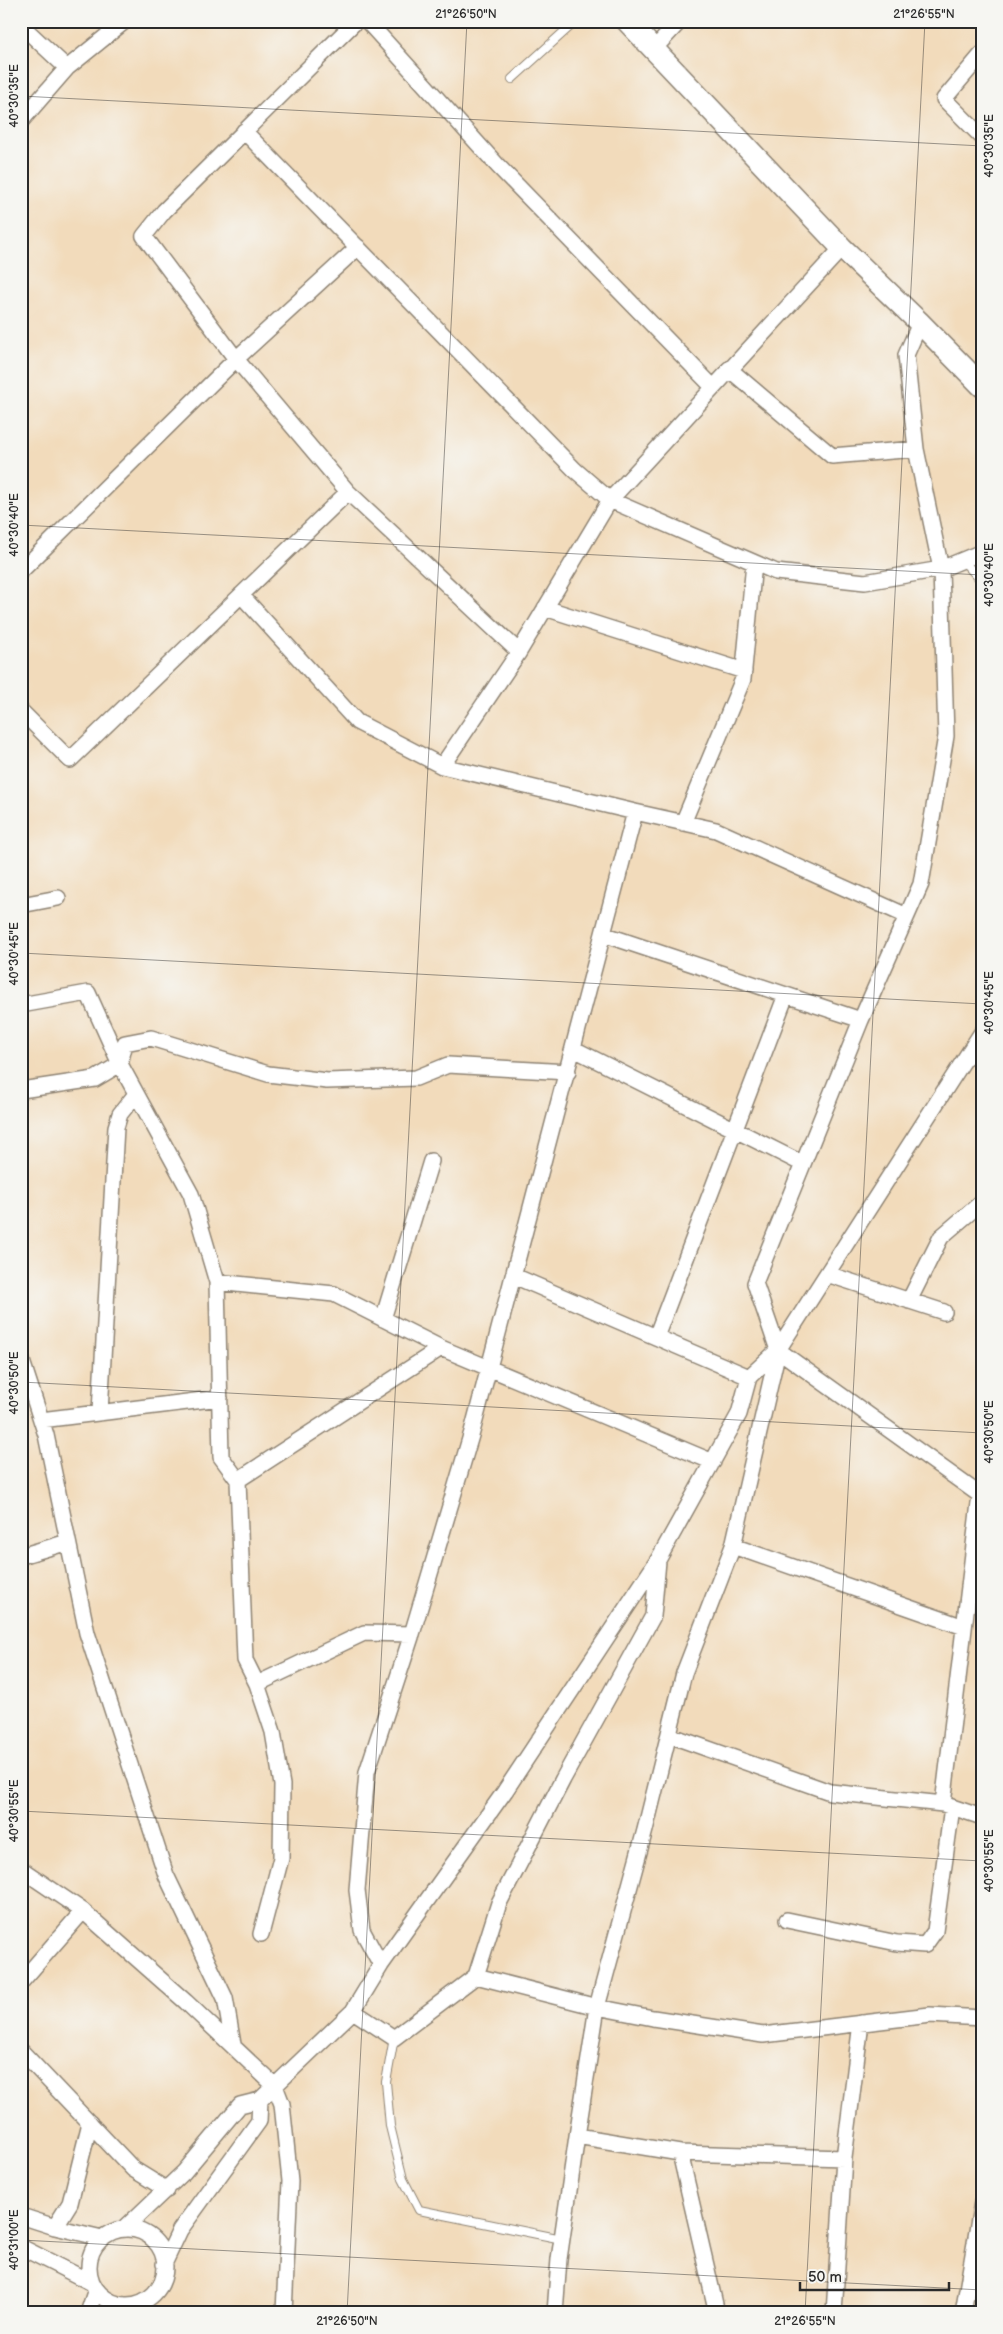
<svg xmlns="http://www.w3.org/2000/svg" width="1003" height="2334" viewBox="0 0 1003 2334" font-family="'Balsamiq Sans',sans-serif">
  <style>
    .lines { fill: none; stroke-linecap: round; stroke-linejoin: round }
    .lane-casing { stroke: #8e8373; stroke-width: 10 }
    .street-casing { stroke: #8e8373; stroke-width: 18 }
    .secondary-casing { stroke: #8e8373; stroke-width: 24 }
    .lane { stroke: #fff; stroke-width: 8 }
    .street { stroke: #fff; stroke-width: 15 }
    .secondary { stroke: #fff; stroke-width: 21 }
    .ticks { fill: none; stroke: #2b2b2b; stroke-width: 1; stroke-opacity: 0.45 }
    .neatline { fill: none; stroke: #2b2b2b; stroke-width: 2 }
    .ticks-label { font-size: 12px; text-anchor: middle; fill: #2b2b2b }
  </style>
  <rect width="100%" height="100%" fill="#f6f6f2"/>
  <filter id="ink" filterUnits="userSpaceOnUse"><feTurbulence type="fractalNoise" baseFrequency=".02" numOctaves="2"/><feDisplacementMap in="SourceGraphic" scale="10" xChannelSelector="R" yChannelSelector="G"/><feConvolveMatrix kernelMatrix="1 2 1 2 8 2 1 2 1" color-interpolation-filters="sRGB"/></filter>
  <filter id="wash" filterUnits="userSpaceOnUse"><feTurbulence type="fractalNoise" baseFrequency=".0096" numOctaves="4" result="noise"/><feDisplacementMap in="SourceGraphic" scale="20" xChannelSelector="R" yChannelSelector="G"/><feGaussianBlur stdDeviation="1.12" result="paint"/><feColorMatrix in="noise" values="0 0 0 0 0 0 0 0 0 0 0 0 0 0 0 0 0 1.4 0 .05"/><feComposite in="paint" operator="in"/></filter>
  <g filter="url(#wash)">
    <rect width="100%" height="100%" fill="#f2dbbb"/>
  </g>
  <g filter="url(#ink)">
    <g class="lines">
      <defs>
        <path id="lane" d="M 512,79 L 576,21
          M 962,560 L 982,581
          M 394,2038 L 386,2082 L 390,2126 L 403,2179 L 419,2210 L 562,2239"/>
        <path id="street" d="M 356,21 L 164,211 L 144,236 L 236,359 L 358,247
          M 367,21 L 498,166 L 713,387
          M 21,25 L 67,68
          M 654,49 L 680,21
          M 982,54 L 944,99 L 982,137
          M 21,121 L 67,68 L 125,21
          M 244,131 L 575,470 L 610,500 L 776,572 L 865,582 L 941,569 L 916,449 L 906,355 L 920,323
          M 729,369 L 832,456 L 916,449
          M 21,571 L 236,359 L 348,492 L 519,652
          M 241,595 L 357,722 L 442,766 L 635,812
          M 545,608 L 744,671
          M 21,711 L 70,760 L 348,492
          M 442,766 L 519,652 L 610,500 L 842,248
          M 683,823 L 743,679 L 754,563
          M 21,905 L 58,898
          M 603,934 L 861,1020
          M 21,1005 L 88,993 L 120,1064 L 95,1079 L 21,1090
          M 574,1049 L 803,1164
          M 827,1274 L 944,1312
          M 514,1276 L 749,1377
          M 217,1282 L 221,1457 L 238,1480
          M 909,1301 L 941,1237 L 982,1202
          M 383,1319 L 431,1161
          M 656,1337 L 786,995
          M 441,1348 L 334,1294 L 217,1282 L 191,1194 L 120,1064 L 125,1043 L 151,1038 L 268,1074 L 327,1081 L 416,1078 L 448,1065 L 568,1072
          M 778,1350 L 980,1495 L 943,1804 L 982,1817
          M 21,1358 L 46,1435 L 87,1633 L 166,1875 L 225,1998 L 233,2044
          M 100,1412 L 116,1127 L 120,1114 L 136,1094
          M 41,1420 L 220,1398
          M 733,1546 L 964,1627
          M 21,1556 L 68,1542
          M 257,1684 L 245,1660 L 238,1480 L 441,1348 L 713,1462
          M 669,1735 L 830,1792 L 943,1804
          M 21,1869 L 83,1911 L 186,2002 L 275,2086 L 282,2104 L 290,2181 L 284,2313
          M 787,1920 L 897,1943 L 925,1945 L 935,1931 L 952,1807
          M 261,1934 L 281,1858 L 282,1785 L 273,1732 L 257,1684 L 364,1633 L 412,1634
          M 381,1965 L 362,1930 L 357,1890 L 367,1772 L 412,1634 L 472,1432 L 635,812 L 716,830 L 907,916
          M 476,1976 L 597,2007 L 653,2018 L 763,2035 L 930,2015 L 982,2018
          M 21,1982 L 83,1911
          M 353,2011 L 394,2038 L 476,1976 L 499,1903 L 563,1779 L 653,1616 L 658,1561
          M 861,2023 L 844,2158 L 680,2153 L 577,2136 L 597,2007 L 645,1830 L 684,1673 L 733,1546 L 778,1350 L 755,1283 L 861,1020 L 921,884 L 946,736 L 941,569 L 982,552
          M 21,2051 L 133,2169 L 167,2190
          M 680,2153 L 717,2313
          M 21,2216 L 55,2227 L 102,2238
          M 55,2227 L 70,2203 L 90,2123
          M 125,2228 L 184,2172 L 240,2105 L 260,2100 L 353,2011 L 381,1965 L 505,1791 L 658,1560 L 739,1414 L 749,1377 L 778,1350 L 982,1032
          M89 2267a38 38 0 1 1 76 0a38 38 0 1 1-76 0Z
          M 21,2247 L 92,2283
          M 164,2264 L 180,2230 L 259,2121 L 260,2100
          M 88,2313 L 96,2289
          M 555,2313 L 559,2259 L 577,2136
          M 834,2313 L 844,2158
          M 963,2313 L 982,2202"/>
        <path id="secondary" d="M 627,21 L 842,248 L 920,323 L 982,386"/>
      </defs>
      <use href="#lane" class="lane-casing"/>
      <use href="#street" class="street-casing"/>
      <use href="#secondary" class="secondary-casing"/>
      <use href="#lane" class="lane"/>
      <use href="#street" class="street"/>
      <use href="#secondary" class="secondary"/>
    </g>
  </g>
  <path class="ticks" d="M 21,96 L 982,146M 21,525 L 982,575M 21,953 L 982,1004M 21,1382 L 982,1433M 21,1811 L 982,1861M 21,2240 L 982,2290M 347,2313 L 467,21M 805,2313 L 925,21"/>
  <rect width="1003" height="2334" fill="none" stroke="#f6f6f2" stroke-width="55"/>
  <path d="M800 2282v8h149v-8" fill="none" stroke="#2b2b2b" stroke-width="2.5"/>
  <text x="808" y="2282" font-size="15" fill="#2b2b2b" stroke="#f6f6f2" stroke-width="4" paint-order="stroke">50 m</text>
  <rect x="28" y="28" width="948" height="2278" class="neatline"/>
  <g class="ticks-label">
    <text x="466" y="18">21°26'50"N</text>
    <text x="924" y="18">21°26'55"N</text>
    <text transform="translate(14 96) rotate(-90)" y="4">40°30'35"E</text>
    <text transform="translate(989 146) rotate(-90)" y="4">40°30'35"E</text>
    <text transform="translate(14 525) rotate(-90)" y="4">40°30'40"E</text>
    <text transform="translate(989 575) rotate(-90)" y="4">40°30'40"E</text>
    <text transform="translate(14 954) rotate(-90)" y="4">40°30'45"E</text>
    <text transform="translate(989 1003) rotate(-90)" y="4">40°30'45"E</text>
    <text transform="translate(14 1383) rotate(-90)" y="4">40°30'50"E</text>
    <text transform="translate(989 1432) rotate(-90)" y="4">40°30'50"E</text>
    <text transform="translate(14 1811) rotate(-90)" y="4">40°30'55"E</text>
    <text transform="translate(989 1861) rotate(-90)" y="4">40°30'55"E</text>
    <text transform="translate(14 2240) rotate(-90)" y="4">40°31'00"E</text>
    <text x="347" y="2325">21°26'50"N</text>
    <text x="805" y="2325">21°26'55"N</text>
  </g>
</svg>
